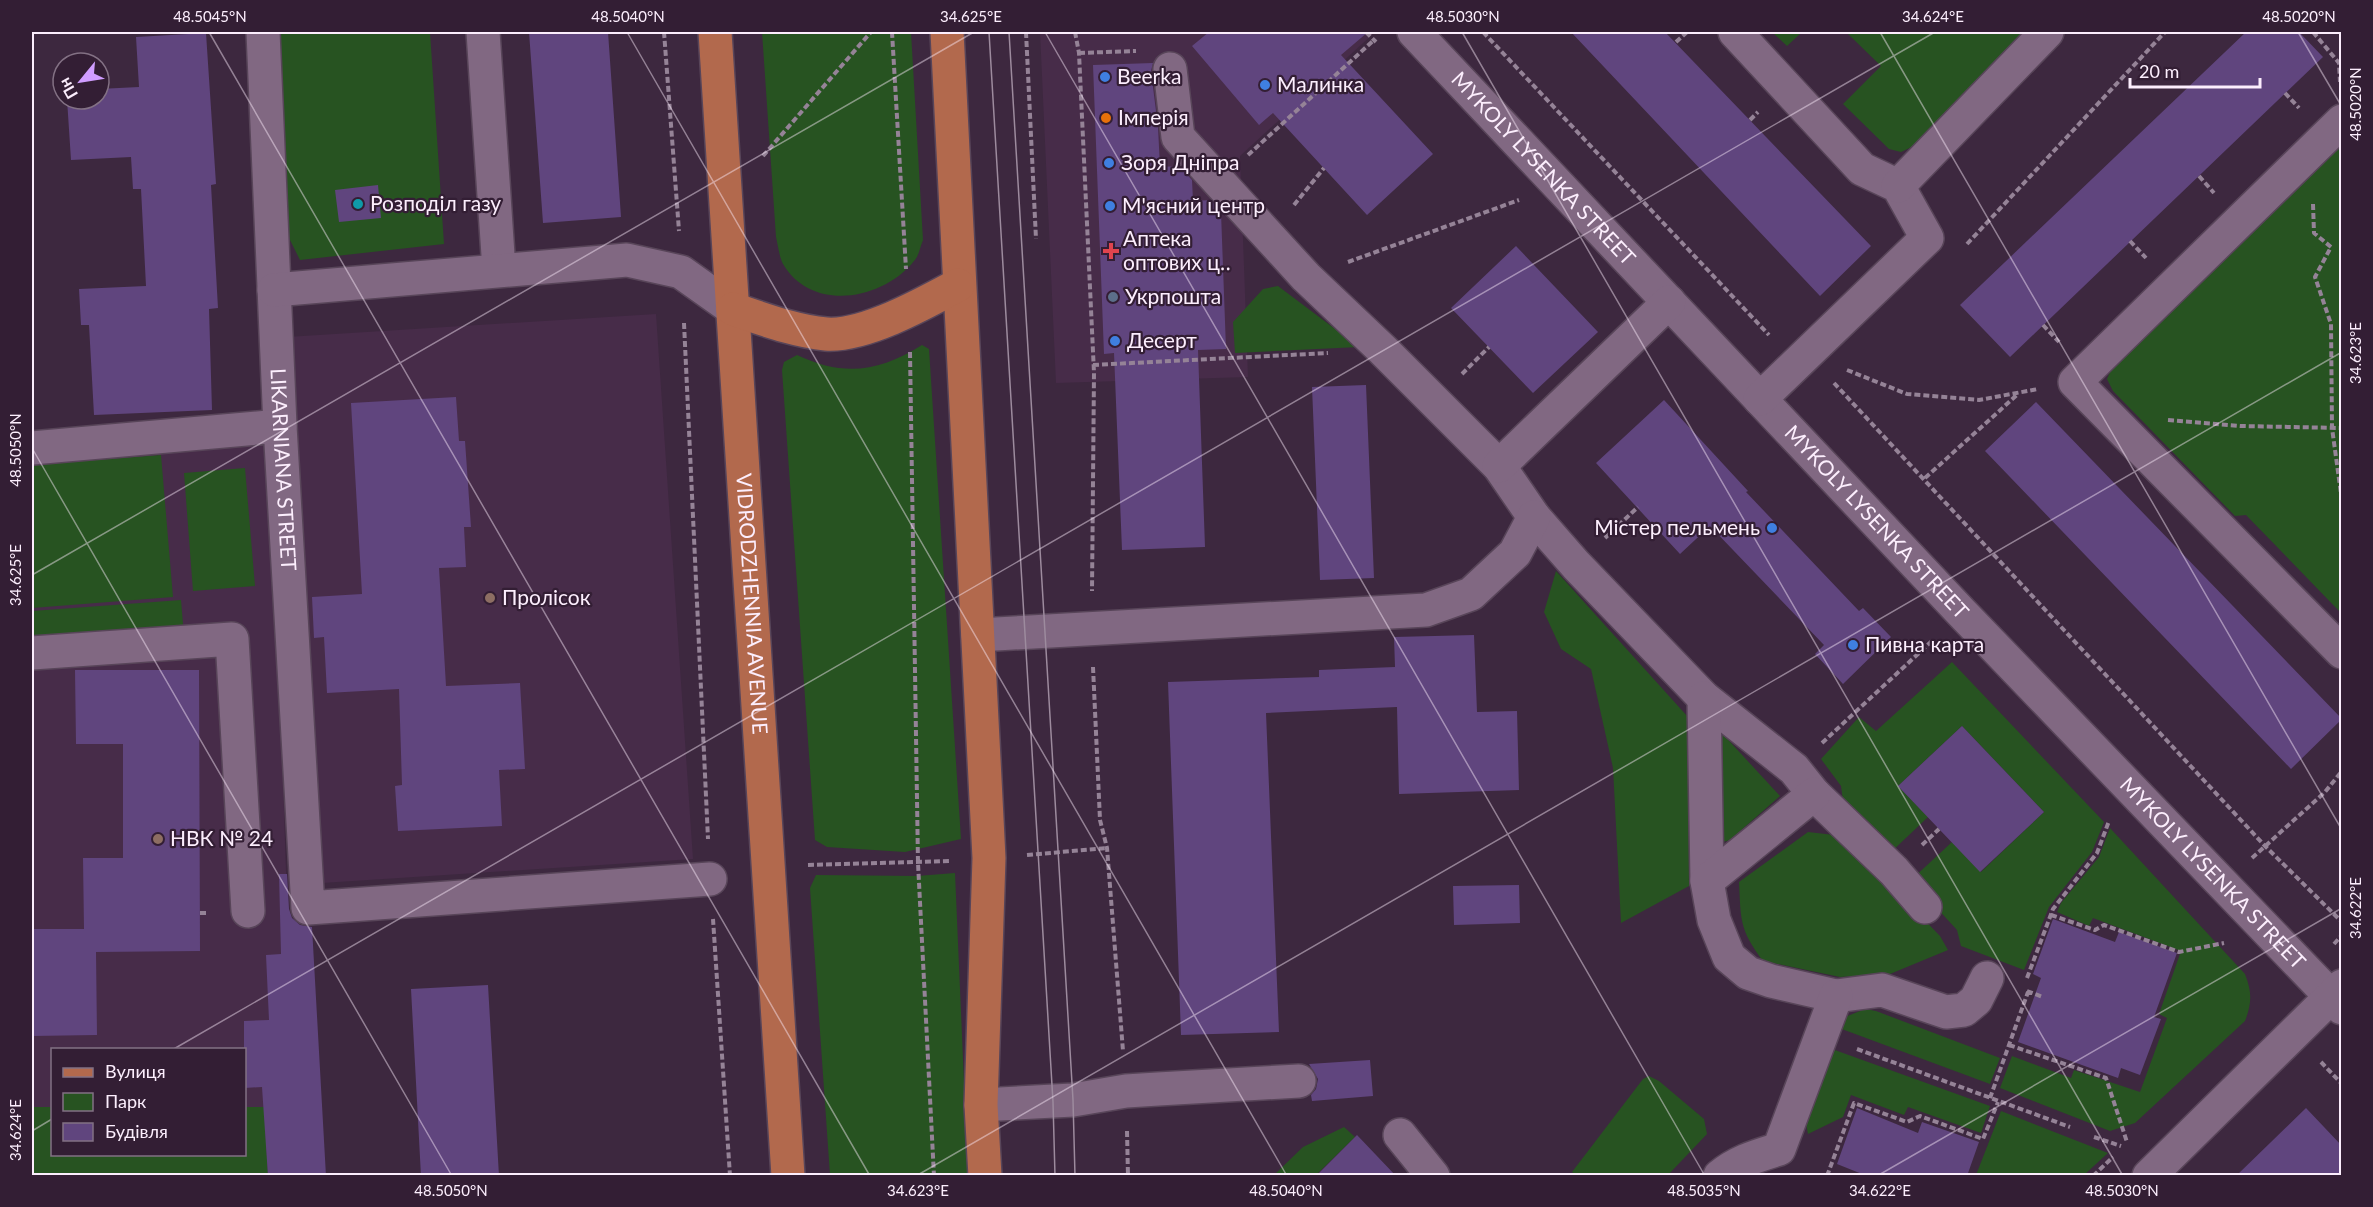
<svg xmlns="http://www.w3.org/2000/svg" width="2373" height="1207" viewBox="0 0 2373 1207" font-family="Lato,sans-serif">
  <style>
    .built { fill: #472c49; fill-rule: evenodd }
    .green { fill: #275321 }
    .building { fill: #60457e }
    .lines { fill: none; stroke-linecap: round; stroke-linejoin: round }
    .minor-casing { stroke: #584559; stroke-width: 36 }
    .major-casing { stroke: #584559; stroke-width: 36 }
    .path { stroke: #958397; stroke-width: 4; stroke-dasharray: 6 3; stroke-linecap: butt }
    .minor { stroke: #816882; stroke-width: 33 }
    .major { stroke: #b2694d; stroke-width: 33 }
    .tram { stroke: #9d8b9e; stroke-width: 1.5 }
    .ticks { fill: none; stroke: #fceefd; stroke-width: 1.5; stroke-opacity: 0.45 }
    .shop-dot { fill: #3f7fe0; stroke: #331e34; stroke-width: 2 }
    .food-dot { fill: #e8710a; stroke: #331e34; stroke-width: 2 }
    .culture-dot { fill: #0f9aa8; stroke: #331e34; stroke-width: 2 }
    .health-dot { fill: #e0444e; stroke: #331e34; stroke-width: 2 }
    .service-dot { fill: #5c6f8a; stroke: #331e34; stroke-width: 2 }
    .education-dot { fill: #8d6e63; stroke: #331e34; stroke-width: 2 }
    .labels { text-anchor: middle; stroke-width: 4.5; stroke-linejoin: round; paint-order: stroke }
    .poi-label { font-size: 21px; fill: #fceefd; stroke: #331e34; text-anchor: start }
    .street-label { font-size: 21px; fill: #fceefd; stroke: #331e34 }
    .neatline { fill: none; stroke: #fceefd; stroke-width: 2 }
    .ticks-label { font-size: 15px; text-anchor: middle; fill: #fceefd }
  </style>
  <rect width="100%" height="100%" fill="#3d283f"/>
  <path class="built" d="M 1040,32 L 1375,32 L 1240,156 L 1248,377 L 1056,383 Z
    M 656,314 L 693,859 L 322,883 L 287,337 Z
    M 265,444 L 278,629 L 296,1175 L 32,1176 L 32,462 ZM 52,1050 L 244,1050 L 244,1154 L 52,1154 Z"/>
  <path class="green" d="M 277,32 L 430,32 L 444,244 L 300,260 L 285,230 Z
    M 762,32 L 911,32 L 923,240 C 920,247 919,256 914,261 C 883,300 812,313 783,264 C 779,256 778,245 776,237 Z
    M 1772,32 L 1802,32 L 1787,46 Z
    M 1846,32 L 2025,32 L 1916,145 L 1901,152 L 1889,149 L 1843,104 L 1881,66 Z
    M 2341,143 L 2341,613 L 2246,515 L 2235,516 L 2113,391 L 2107,379 L 2112,368 Z
    M 1278,286 L 1359,347 L 1235,353 L 1233,322 L 1263,289 Z
    M 922,345 L 929,349 L 961,839 L 905,852 L 827,847 L 815,840 L 782,370 L 784,362 L 797,355 C 844,377 879,372 922,345 Z
    M 161,455 L 173,597 L 32,608 L 32,465 Z
    M 245,468 L 255,586 L 193,591 L 184,473 Z
    M 1556,571 L 1688,717 L 1689,886 L 1621,923 L 1613,768 L 1591,669 L 1561,649 L 1544,612 Z
    M 181,600 L 184,636 L 32,647 L 32,611 Z
    M 1952,662 L 2104,822 L 2092,852 L 2049,907 L 2024,970 L 1961,946 L 1957,930 L 1911,880 L 1952,842 L 1981,872 L 2044,812 L 1962,726 L 1898,786 L 1928,817 L 1888,855 L 1844,808 L 1841,786 L 1821,759 L 1859,717 L 1876,731 Z
    M 1720,731 L 1780,796 L 1730,840 L 1723,842 L 1720,840 Z
    M 2110,828 L 2245,974 C 2252,992 2252,1003 2245,1021 L 2135,1123 L 2110,1131 L 2000,1088 L 2012,1056 L 2071,1078 L 2074,1070 L 2140,1092 L 2167,1018 L 2159,1014 L 2181,951 L 2093,918 L 2089,926 L 2057,912 L 2061,903 L 2099,857 Z
    M 1808,832 L 1843,836 L 1940,936 L 1948,950 L 1890,974 L 1840,977 L 1763,961 C 1739,929 1741,920 1739,882 Z
    M 955,873 L 968,1175 L 830,1175 L 810,888 L 816,875 L 917,876 Z
    M 1865,1009 L 1876,1011 L 2000,1058 L 1990,1084 L 1839,1028 L 1845,1017 Z
    M 1832,1049 L 1990,1106 L 1981,1133 L 1908,1107 L 1904,1115 L 1851,1095 L 1843,1117 L 1808,1134 L 1806,1124 Z
    M 1649,1076 L 1659,1081 L 1704,1119 L 1707,1134 L 1668,1175 L 1576,1175 L 1572,1172 L 1643,1079 Z
    M 32,1107 L 52,1107 L 52,1154 L 244,1154 L 245,1107 L 264,1107 L 268,1175 L 32,1175 Z
    M 2001,1111 L 2108,1153 L 2084,1175 L 1976,1175 Z
    M 1344,1127 L 1355,1137 L 1316,1175 L 1274,1175 L 1303,1147 Z"/>
  <path class="building" d="M 529,32 L 608,32 L 621,217 L 543,223 Z
    M 1209,32 L 1368,32 L 1341,55 L 1433,154 L 1367,215 L 1273,113 L 1259,125 L 1192,46 Z
    M 1571,32 L 1665,32 L 1871,246 L 1820,296 Z
    M 2246,32 L 2299,32 L 2323,57 L 2010,357 L 1960,305 Z
    M 206,33 L 216,184 L 211,185 L 218,308 L 209,309 L 212,410 L 94,415 L 89,325 L 81,325 L 79,289 L 146,286 L 141,189 L 133,189 L 131,157 L 71,160 L 67,99 L 99,99 L 99,89 L 139,87 L 136,37 Z
    M 1153,63 L 1151,71 L 1158,127 L 1160,167 L 1179,166 L 1192,180 L 1193,201 L 1211,200 L 1221,212 L 1226,349 L 1198,350 L 1205,547 L 1122,550 L 1114,353 L 1104,354 L 1093,65 Z
    M 378,185 L 381,218 L 339,222 L 335,190 Z
    M 1516,246 L 1598,332 L 1533,393 L 1451,308 Z
    M 1366,385 L 1374,578 L 1320,580 L 1312,387 Z
    M 456,397 L 459,441 L 465,441 L 471,527 L 464,527 L 466,567 L 439,568 L 446,686 L 520,683 L 525,769 L 499,770 L 502,826 L 398,831 L 395,786 L 402,785 L 399,689 L 327,693 L 324,637 L 314,638 L 312,597 L 362,594 L 351,403 Z
    M 1664,400 L 1748,491 L 1746,492 L 1859,611 L 1863,608 L 1891,637 L 1843,684 L 1815,654 L 1824,645 L 1710,526 L 1680,554 L 1596,463 Z
    M 2036,402 L 2342,719 L 2291,769 L 1985,451 Z
    M 1474,635 L 1477,712 L 1517,711 L 1519,790 L 1399,794 L 1397,707 L 1266,713 L 1279,1032 L 1181,1035 L 1168,682 L 1319,677 L 1319,670 L 1395,667 L 1394,637 Z
    M 75,670 L 199,670 L 200,951 L 96,952 L 97,1035 L 32,1036 L 32,929 L 84,929 L 83,858 L 123,858 L 123,744 L 76,744 Z
    M 1962,726 L 2044,812 L 1980,872 L 1898,786 Z
    M 279,874 L 287,874 L 289,909 L 292,918 L 300,925 L 312,927 L 326,1176 L 268,1176 L 262,1087 L 244,1088 L 244,1021 L 269,1020 L 266,955 L 281,954 Z
    M 1519,885 L 1520,923 L 1454,925 L 1453,886 Z
    M 2053,919 L 2115,942 L 2119,932 L 2177,953 L 2154,1017 L 2161,1019 L 2140,1075 L 2121,1068 L 2118,1078 L 2018,1042 L 2041,978 L 2033,974 Z
    M 488,985 L 499,1176 L 421,1176 L 411,989 Z
    M 1370,1060 L 1373,1096 L 1312,1101 L 1311,1095 L 1316,1089 L 1318,1079 L 1309,1064 Z
    M 1857,1108 L 1918,1133 L 1922,1122 L 1979,1142 L 1967,1176 L 1867,1176 L 1837,1164 Z
    M 2306,1108 L 2342,1146 L 2342,1176 L 2236,1176 Z
    M 1357,1135 L 1396,1176 L 1316,1176 Z"/>
  <g class="lines">
    <defs>
      <g id="minor">
        <path id="s1" d="M 263,32 L 280,426 L 308,908 L 710,879"/>
        <path d="M 483,32 L 499,270"/>
        <path id="s2" d="M 1414,32 L 1961,612 L 2342,1008"/>
        <path d="M 1735,32 L 1862,169 L 1898,186 L 1927,238 L 1760,399"/>
        <path d="M 1170,69 L 1178,137 L 1306,277 L 1383,350 L 1499,466 L 1534,517 L 1576,565 L 1704,698 L 1794,769 L 1814,794 L 1894,871 L 1925,907"/>
        <path d="M 2342,121 L 2075,382 L 2342,652"/>
        <path d="M 1898,186 L 2047,32"/>
        <path d="M 274,290 L 627,260 L 681,272 L 733,309"/>
        <path d="M 32,448 L 280,426"/>
        <path d="M 1499,466 L 1669,302"/>
        <path d="M 978,635 L 1426,610 L 1471,594 L 1515,553 L 1534,517"/>
        <path d="M 32,653 L 232,639 L 248,911"/>
        <path d="M 1704,698 L 1707,881"/>
        <path d="M 1814,794 L 1707,881 L 1714,920 L 1729,957 L 1748,973 L 1771,981 L 1836,996 L 1882,990 L 1946,1012 L 1964,1010 L 1976,1000 L 1987,978"/>
        <path d="M 981,1105 L 1073,1100 L 1126,1091 L 1158,1089 L 1299,1081"/>
        <path d="M 1400,1135 L 1433,1176"/>
        <path d="M 1720,1176 C 1738,1161 1757,1156 1779,1149 L 1836,996"/>
        <path d="M 2149,1176 L 2342,986"/>
      </g>
      <g id="major">
        <path id="s3" d="M 715,32 L 788,1176"/>
        <path d="M 947,32 L 989,858 L 981,1105 L 985,1176"/>
        <path d="M 733,309 C 763,319 794,331 826,334 C 864,337 925,303 958,285"/>
      </g>
    </defs>
    <use href="#minor" class="minor-casing"/>
    <use href="#major" class="major-casing"/>
    <path class="path" d="M 664,32 L 679,231
      M 892,32 L 906,269
      M 1026,32 L 1036,239
      M 1075,32 L 1079,53 L 1094,373 L 1092,591
      M 1366,32 L 1376,42
      M 1483,32 L 1769,335
      M 2313,32 L 2339,63 L 2340,82
      M 1676,42 L 1687,32
      M 1079,53 L 1136,51
      M 2285,93 L 2299,108
      M 1750,120 L 1758,112
      M 1248,155 L 1374,40
      M 763,156 L 871,32
      M 2199,176 L 2214,193
      M 2313,204 L 2314,233 L 2331,247 L 2315,277 L 2331,324 L 2332,428 L 2342,501
      M 1294,205 L 1324,168
      M 2130,241 L 2146,258
      M 1967,244 L 2165,32
      M 1348,262 L 1519,200
      M 684,323 L 708,839
      M 2043,325 L 2059,342
      M 910,352 L 918,863 L 934,1176
      M 1093,365 L 1328,353
      M 1847,370 L 1907,394 L 1979,400 L 2038,389
      M 1462,374 L 1489,347
      M 1834,383 L 2265,846 L 2342,922
      M 2168,420 L 2241,426 L 2342,428
      M 1925,478 L 2018,394
      M 1605,538 L 1638,507
      M 1093,667 L 1100,820 L 1107,848 L 1123,1051
      M 1822,743 L 1933,640
      M 1922,845 L 1939,829
      M 1027,855 L 1107,848
      M 2252,858 L 2325,792 L 2342,771
      M 808,865 L 950,861
      M 200,913 L 209,913
      M 2051,915 L 2095,930 L 2104,925 L 2179,952 L 2224,943
      M 713,919 L 730,1176
      M 2334,944 L 2342,935
      M 2027,978 L 2053,909 L 2097,853 L 2109,821
      M 2027,991 L 2043,997
      M 2009,1045 L 2106,1078 L 2127,1142
      M 1857,1049 L 2070,1127
      M 2321,1062 L 2342,1084
      M 1990,1098 L 2028,992
      M 1127,1131 L 1128,1176
      M 2094,1137 L 2121,1146
      M 1827,1176 L 1854,1103 L 1907,1122 L 1920,1116 L 1983,1139 L 1998,1102
      M 2093,1176 L 2113,1157"/>
    <use href="#minor" class="minor"/>
    <use href="#major" class="major"/>
    <path class="tram" d="M 989,32 L 1053,1102 L 1055,1176
      M 1009,32 L 1073,1100 L 1075,1176"/>
  </g>
  <path class="ticks" d="M 209,32 L 870,1176M 627,32 L 1287,1176M 1045,32 L 1705,1176M 1462,32 L 2123,1176M 1880,32 L 2342,830M 2298,32 L 2342,107M 32,448 L 452,1176M 32,575 L 974,32M 172,1050 L 1935,32M 32,1131 L 52,1119M 32,1171 L 34,1176M 916,1176 L 2342,352M 1877,1176 L 2342,908"/>
  <g class="shop-dot">
    <circle cx="1105" cy="77" r="6"/>
    <circle cx="1265" cy="85" r="6"/>
    <circle cx="1109" cy="163" r="6"/>
    <circle cx="1110" cy="206" r="6"/>
    <circle cx="1115" cy="341" r="6"/>
    <circle cx="1772" cy="528" r="6"/>
    <circle cx="1853" cy="645" r="6"/>
  </g>
  <circle class="food-dot" cx="1106" cy="118" r="6"/>
  <circle class="culture-dot" cx="358" cy="204" r="6"/>
  <path class="health-dot" d="M1108 242h6v6h6v6h-6v6h-6v-6h-6v-6h6z"/>
  <circle class="service-dot" cx="1113" cy="297" r="6"/>
  <g class="education-dot">
    <circle cx="490" cy="598" r="6"/>
    <circle cx="158" cy="839" r="6"/>
  </g>
  <g class="labels">
    <g class="poi-label">
      <text x="1117" y="84">Beerka</text>
      <text x="1277" y="92">Малинка</text>
      <text x="1118" y="125">Імперія</text>
      <text x="1121" y="170">Зоря Дніпра</text>
      <text x="370" y="211">Розподіл газу</text>
      <text x="1122" y="213">М'ясний центр</text>
      <text x="1123" y="246">Аптека<tspan x="1123" dy="24">оптових ц‥</tspan></text>
      <text x="1125" y="304">Укрпошта</text>
      <text x="1127" y="348">Десерт</text>
      <text x="1760" y="535" text-anchor="end">Містер пельмень</text>
      <text x="502" y="605">Пролісок</text>
      <text x="1865" y="652">Пивна карта</text>
      <text x="170" y="846">НВК № 24</text>
    </g>
    <g class="street-label">
      <text dy="7" stroke="none"><textPath href="#s2" startOffset="188">MYKOLY LYSENKA STREET</textPath></text>
      <text dy="7" stroke="none"><textPath href="#s1" startOffset="438">LIKARNIANA STREET</textPath></text>
      <text dy="7" stroke="none"><textPath href="#s2" startOffset="674">MYKOLY LYSENKA STREET</textPath></text>
      <text dy="7" stroke="none"><textPath href="#s3" startOffset="573">VIDRODZHENNIA AVENUE</textPath></text>
      <text dy="7" stroke="none"><textPath href="#s2" startOffset="1160">MYKOLY LYSENKA STREET</textPath></text>
    </g>
  </g>
  <rect width="2373" height="1207" fill="none" stroke="#331e34" stroke-width="66"/>
  <rect x="51" y="1048" width="195" height="108" fill="#331e34" stroke="#837184" stroke-width="1.5"/>
  <rect x="63" y="1068" width="30" height="9" fill="#b2694d" stroke="#837184" stroke-width="1.5"/>
  <text x="105" y="1078" font-size="18" fill="#fceefd">Вулиця</text>
  <rect x="63" y="1093" width="30" height="18" fill="#275321" stroke="#837184" stroke-width="1.5"/>
  <text x="105" y="1108" font-size="18" fill="#fceefd">Парк</text>
  <rect x="63" y="1123" width="30" height="18" fill="#60457e" stroke="#837184" stroke-width="1.5"/>
  <text x="105" y="1138" font-size="18" fill="#fceefd">Будівля</text>
  <g transform="translate(81 81) rotate(240)"><circle r="28" fill="#331e34" stroke="#837184" stroke-width="1.5"/>
  <path d="M0-4.5L10 22L0 15L-10 22Z" fill="#d09dff"/>
  <text y="-9" font-size="16" font-weight="bold" text-anchor="middle" fill="#fceefd">Пн</text>
  </g>
  <path d="M2130 78v9h130v-9" fill="none" stroke="#fceefd" stroke-width="3"/>
  <text x="2139" y="78" font-size="18" fill="#fceefd" stroke="#331e34" stroke-width="4.5" paint-order="stroke">20 m</text>
  <rect x="33" y="33" width="2307" height="1141" class="neatline"/>
  <g class="ticks-label">
    <text x="210" y="22">48.5045°N</text>
    <text x="628" y="22">48.5040°N</text>
    <text x="971" y="22">34.625°E</text>
    <text x="1463" y="22">48.5030°N</text>
    <text x="1933" y="22">34.624°E</text>
    <text x="2299" y="22">48.5020°N</text>
    <text transform="translate(2356 104) rotate(-90)" y="5">48.5020°N</text>
    <text transform="translate(2356 353) rotate(-90)" y="5">34.623°E</text>
    <text transform="translate(16 450) rotate(-90)" y="5">48.5050°N</text>
    <text transform="translate(16 575) rotate(-90)" y="5">34.625°E</text>
    <text transform="translate(2356 908) rotate(-90)" y="5">34.622°E</text>
    <text transform="translate(16 1130) rotate(-90)" y="5">34.624°E</text>
    <text x="451" y="1196">48.5050°N</text>
    <text x="918" y="1196">34.623°E</text>
    <text x="1286" y="1196">48.5040°N</text>
    <text x="1704" y="1196">48.5035°N</text>
    <text x="1880" y="1196">34.622°E</text>
    <text x="2122" y="1196">48.5030°N</text>
  </g>
</svg>
